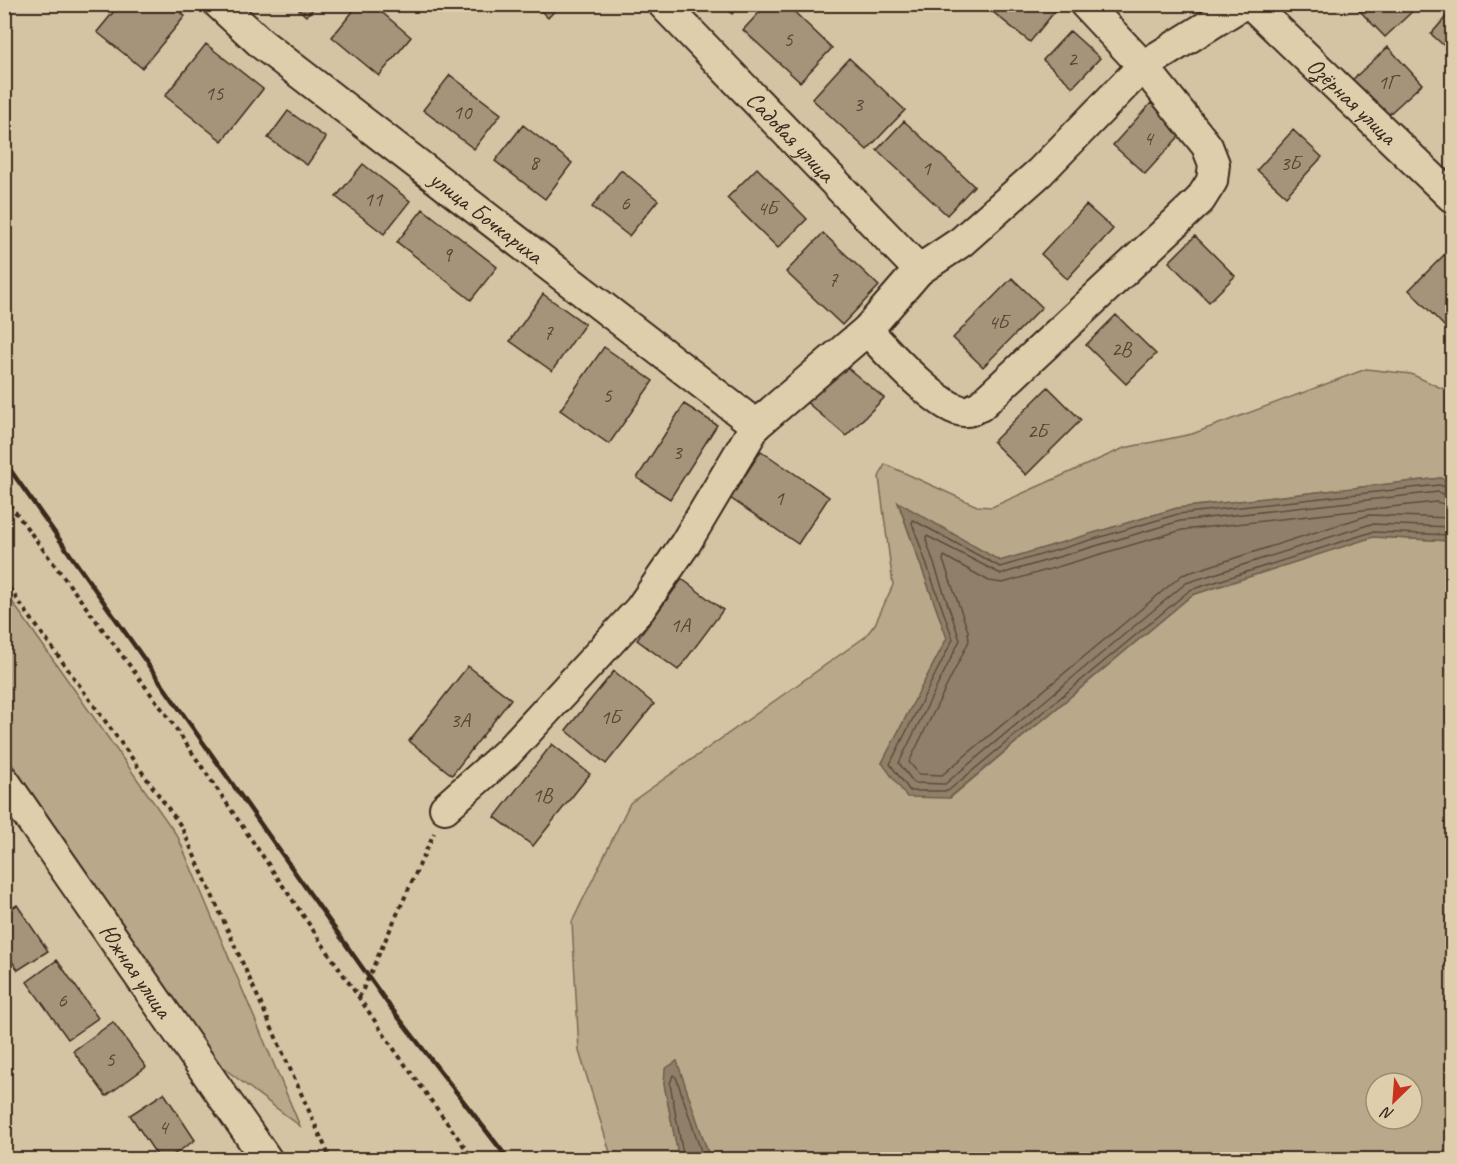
<svg xmlns="http://www.w3.org/2000/svg" width="1457" height="1164" viewBox="0 0 1457 1164" font-family="Caveat,sans-serif">
  <style>
    .green { fill: #b9a88a; stroke: #7a6954; stroke-width: 1.5; fill-rule: evenodd }
    .water { fill: #918069; stroke: #6f5e4b; stroke-width: 1.5 }
    .lines { fill: none; stroke-linecap: round; stroke-linejoin: round }
    .shore { stroke: #5d4c3c; stroke-width: 1.5 }
    .building { fill: #a59479; stroke: #3b2a1e; stroke-width: 1.5 }
    .minor-casing { stroke: #3b2a1e; stroke-width: 34 }
    .path { stroke: #3b2a1e; stroke-width: 4; stroke-dasharray: 4.5 4.5; stroke-linecap: butt }
    .minor { stroke: #dfceab; stroke-width: 30 }
    .rail { stroke: #3b2a1e; stroke-width: 4.5 }
    .labels { text-anchor: middle; stroke-width: 4.5; stroke-linejoin: round; paint-order: stroke }
    .number-label { font-size: 21px; fill: #564435 }
    .street-label { font-size: 24px; fill: #3b2a1e; stroke: #dfceab }
  </style>
  <rect width="100%" height="100%" fill="#d5c4a3"/>
  <filter id="ink" filterUnits="userSpaceOnUse"><feTurbulence type="fractalNoise" baseFrequency=".0167" numOctaves="2"/><feDisplacementMap in="SourceGraphic" scale="12" xChannelSelector="R" yChannelSelector="G"/><feConvolveMatrix kernelMatrix="1 2 1 2 8 2 1 2 1" color-interpolation-filters="sRGB"/></filter>
  <g filter="url(#ink)">
    <path class="green" d="M 1366,369 L 1411,374 L 1452,393 L 1452,484 L 1441,478 L 1177,508 L 1000,561 L 898,503 L 947,638 L 882,763 L 950,798 L 1192,595 L 1373,537 L 1452,541 L 1452,1159 L 710,1159 L 677,1062 L 664,1084 L 679,1159 L 612,1159 L 579,1051 L 572,922 L 630,803 L 865,637 L 875,624 L 893,585 L 879,477 L 885,464 L 977,506 L 992,507 L 1124,448 L 1192,434 ZM 1376,1083 L 1412,1083 L 1412,1119 L 1376,1119 Z
      M 4,590 L 178,837 L 300,1126 L 221,1066 L 5,754 Z"/>
    <path class="water" d="M 1441,478 L 1452,484 L 1452,541 L 1373,537 L 1192,595 L 949,798 L 907,797 L 882,763 L 947,638 L 898,502 L 1000,561 L 1177,508 Z
      M 677,1061 L 710,1159 L 679,1159 L 664,1084 L 665,1069 Z"/>
    <g class="lines">
      <path class="shore" d="M 1452,489 L 1439,485 L 1178,514 L 1000,567 L 913,520 L 912,523 L 953,639 L 890,764 L 910,791 L 948,791 L 1190,590 L 1372,532 L 1452,535
        M 1452,497 L 1438,492 L 1180,521 L 1001,574 L 927,536 L 926,540 L 960,640 L 899,763 L 914,783 L 945,784 L 1186,583 L 1371,524 L 1452,527
        M 1452,506 L 1436,502 L 1182,530 L 1003,583 L 989,581 L 944,556 L 943,560 L 968,631 L 969,641 L 909,762 L 919,774 L 942,775 L 1182,575 L 1369,515 L 1452,518
        M 684,1160 L 670,1084 L 673,1075 L 676,1077 L 704,1160"/>
    </g>
    <path class="building" d="M 120,4 L 171,4 L 185,16 L 142,68 L 97,32 Z
      M 293,4 L 318,4 L 306,16 Z
      M 359,4 L 372,4 L 411,37 L 379,76 L 332,37 Z
      M 534,4 L 561,4 L 548,18 Z
      M 721,4 L 740,4 L 732,14 Z
      M 767,4 L 786,4 L 832,48 L 800,82 L 743,30 Z
      M 983,4 L 1059,4 L 1060,5 L 1030,42 Z
      M 1353,4 L 1413,4 L 1416,8 L 1385,37 Z
      M 1452,10 L 1452,51 L 1451,52 L 1431,34 Z
      M 1070,31 L 1100,58 L 1073,87 L 1043,60 Z
      M 206,44 L 263,89 L 222,141 L 165,96 Z
      M 1388,47 L 1422,84 L 1386,117 L 1352,80 Z
      M 849,58 L 905,110 L 867,150 L 812,99 Z
      M 450,75 L 501,114 L 474,149 L 423,110 Z
      M 1151,103 L 1183,132 L 1145,174 L 1113,145 Z
      M 288,111 L 326,138 L 307,165 L 268,138 Z
      M 904,121 L 974,186 L 947,215 L 877,150 Z
      M 523,125 L 572,163 L 545,199 L 495,161 Z
      M 1293,130 L 1322,157 L 1286,196 L 1257,170 Z
      M 363,164 L 410,201 L 384,234 L 336,197 Z
      M 757,168 L 807,219 L 778,248 L 727,198 Z
      M 621,170 L 658,200 L 629,236 L 592,207 Z
      M 1086,205 L 1113,229 L 1067,279 L 1041,254 Z
      M 423,209 L 497,267 L 471,300 L 397,242 Z
      M 823,233 L 879,286 L 842,325 L 786,272 Z
      M 1195,236 L 1235,276 L 1209,302 L 1169,262 Z
      M 1452,247 L 1452,319 L 1445,327 L 1409,290 Z
      M 1012,278 L 1042,307 L 983,367 L 953,338 Z
      M 543,294 L 585,324 L 552,371 L 510,341 Z
      M 1116,315 L 1156,354 L 1126,384 L 1086,345 Z
      M 604,347 L 653,381 L 609,444 L 560,410 Z
      M 844,365 L 884,398 L 846,436 L 804,400 Z
      M 1048,387 L 1081,420 L 1026,475 L 993,442 Z
      M 684,404 L 717,425 L 670,499 L 637,478 Z
      M 761,451 L 829,497 L 798,544 L 730,498 Z
      M 682,579 L 723,610 L 678,670 L 637,640 Z
      M 468,666 L 511,699 L 452,775 L 409,741 Z
      M 614,671 L 654,704 L 606,764 L 566,730 Z
      M 552,744 L 590,774 L 533,846 L 495,817 Z
      M 17,905 L 48,951 L 18,970 L 4,950 L 4,913 Z
      M 57,960 L 98,1018 L 68,1039 L 27,982 Z
      M 113,1022 L 146,1067 L 106,1096 L 73,1051 Z
      M 164,1093 L 195,1140 L 166,1160 L 160,1160 L 130,1115 Z"/>
    <g class="lines">
      <defs>
        <g id="minor">
          <path id="s1" d="M 219,4 L 262,44 L 756,425"/>
          <path id="s2" d="M 663,4 L 919,270"/>
          <path id="s3" d="M 1251,4 L 1452,197"/>
          <path d="M 867,330 C 884,348 943,415 967,411 C 971,411 976,407 980,406 L 1200,200 L 1212,181 L 1214,164 L 1207,146 L 1143,66 L 1085,4"/>
          <path id="s4" d="M 4,781 L 267,1160"/>
          <path d="M 445,808 L 507,753 L 640,609 L 685,544 L 756,425 L 867,330 L 919,270 L 961,242 L 1040,172 L 1143,66 L 1243,4"/>
        </g>
      </defs>
      <use href="#minor" class="minor-casing"/>
      <path class="path" d="M 4,497 L 168,717 L 396,1052 L 474,1160
        M 4,581 L 181,826 L 331,1160
        M 359,998 L 434,833"/>
      <use href="#minor" class="minor"/>
      <path class="rail" d="M 4,461 L 388,1004 L 509,1160"/>
    </g>
  </g>
  <g class="labels">
    <g class="number-label">
      <text x="788" y="46">5</text>
      <text x="1072" y="66">2</text>
      <text x="1387" y="89">1Г</text>
      <text x="214" y="100">15</text>
      <text x="858" y="111">3</text>
      <text x="462" y="119">10</text>
      <text x="1148" y="145">4</text>
      <text x="534" y="169">8</text>
      <text x="1290" y="170">3Б</text>
      <text x="926" y="175">1</text>
      <text x="373" y="206">11</text>
      <text x="625" y="210">6</text>
      <text x="767" y="215">4Б</text>
      <text x="447" y="261">9</text>
      <text x="833" y="286">7</text>
      <text x="998" y="329">4Б</text>
      <text x="548" y="339">7</text>
      <text x="1121" y="356">2В</text>
      <text x="607" y="402">5</text>
      <text x="1037" y="438">2Б</text>
      <text x="677" y="459">3</text>
      <text x="779" y="505">1</text>
      <text x="680" y="632">1А</text>
      <text x="610" y="724">1Б</text>
      <text x="460" y="727">3А</text>
      <text x="542" y="802">1В</text>
      <text x="62" y="1007">6</text>
      <text x="110" y="1066">5</text>
      <text x="163" y="1134">4</text>
    </g>
    <g class="street-label">
      <text dy="8" stroke="none"><textPath href="#s3" startOffset="140">Озёрная улица</textPath></text>
      <text dy="8" stroke="none"><textPath href="#s2" startOffset="184">Садовая улица</textPath></text>
      <text dy="8" stroke="none"><textPath href="#s1" startOffset="342">улица Бочкариха</textPath></text>
      <text dy="8" stroke="none"><textPath href="#s4" startOffset="231">Южная улица</textPath></text>
    </g>
  </g>
  <rect width="1457" height="1164" fill="none" stroke="#dfceab" stroke-width="24"/>
  <rect x="12" y="12" width="1433" height="1140" fill="none" stroke="#3b2a1e" stroke-width="2" filter="url(#ink)"/>
  <g transform="translate(1394 1101) rotate(205)"><circle r="28" fill="#dfceab" stroke="#9d8c73" stroke-width="1.5"/>
  <path d="M0-4.5L10 22L0 15L-10 22Z" fill="#c8321e"/>
  <text y="-9" font-size="16" font-weight="bold" text-anchor="middle" fill="#3b2a1e">N</text>
  </g>
</svg>
